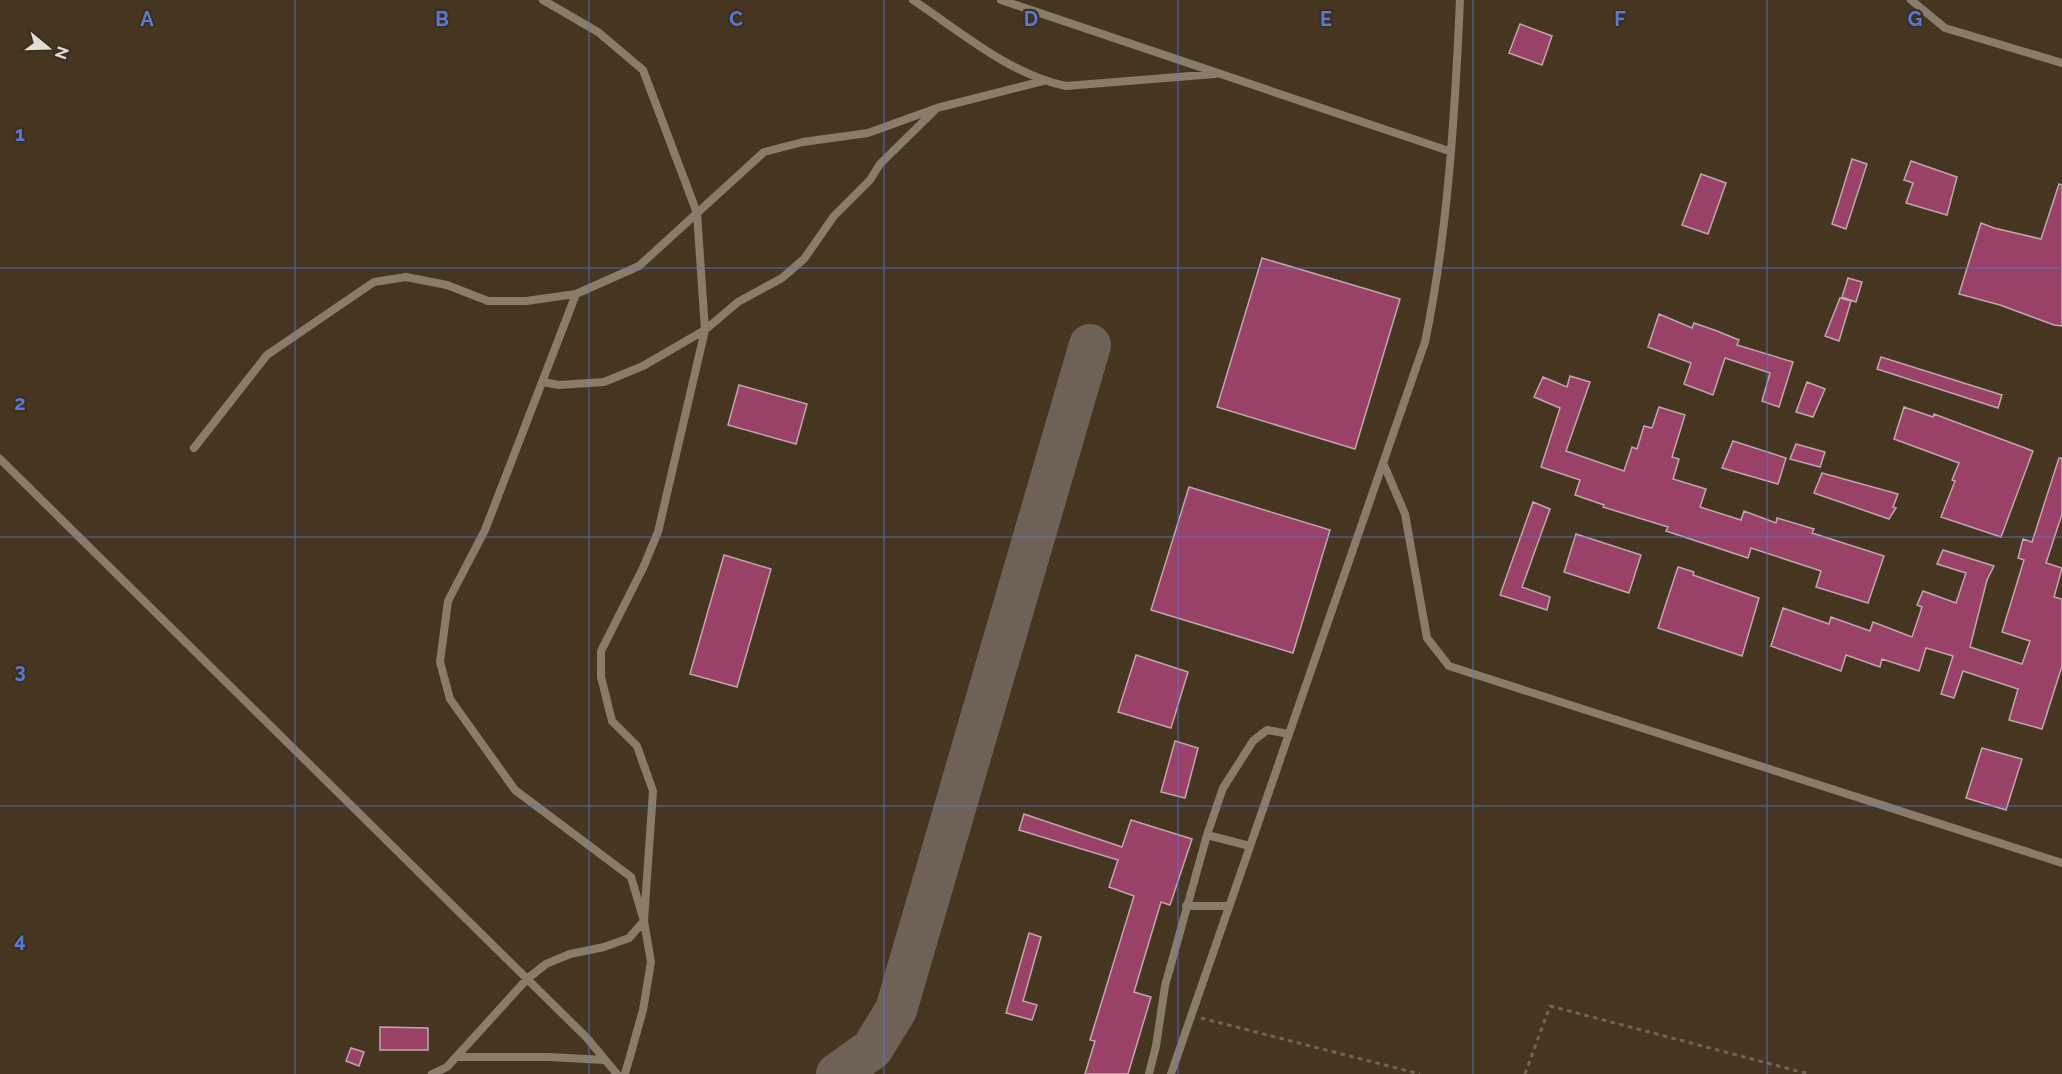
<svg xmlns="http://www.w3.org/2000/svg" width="2062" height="1074" viewBox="0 0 2062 1074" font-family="Raleway,sans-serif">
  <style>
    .built { fill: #463621 }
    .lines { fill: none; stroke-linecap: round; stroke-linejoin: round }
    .taxiway { stroke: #6e6256; stroke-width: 42 }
    .building { fill: #994166; stroke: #bfa6ae; stroke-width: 1.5 }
    .path { stroke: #6e6456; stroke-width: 3; stroke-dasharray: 4.5 4.5; stroke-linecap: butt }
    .service { stroke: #8a7c6b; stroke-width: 8 }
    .grid { fill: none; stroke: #5979d7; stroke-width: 1.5; stroke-opacity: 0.55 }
    .grid-label { font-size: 20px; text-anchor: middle; font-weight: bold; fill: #5979d7; stroke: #3b2f20; stroke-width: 4.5; stroke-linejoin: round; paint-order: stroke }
  </style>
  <rect width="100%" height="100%" fill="#3b2f20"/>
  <path class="built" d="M 0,0 L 2062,0 L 2062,1074 L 0,1074 Z"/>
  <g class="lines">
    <path class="taxiway" d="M 837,1074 L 872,1049 L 896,1010 L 1090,345"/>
  </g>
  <path class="building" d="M 1520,24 L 1552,36 L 1542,65 L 1509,53 Z
    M 1852,159 L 1867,164 L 1846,229 L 1832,224 Z
    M 1911,161 L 1957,177 L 1947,215 L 1906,203 L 1913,183 L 1904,180 Z
    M 1701,174 L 1726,183 L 1708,234 L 1682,225 Z
    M 2059,184 L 2062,185 L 2062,326 L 2054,325 L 2000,305 L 1959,294 L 1981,223 L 1994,228 L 2041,239 Z
    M 1262,258 L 1400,299 L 1355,449 L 1217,407 Z
    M 1848,278 L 1862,282 L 1856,302 L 1842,297 Z
    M 1840,298 L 1851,301 L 1839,341 L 1825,336 Z
    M 1659,314 L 1692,328 L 1694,323 L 1717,331 L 1739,340 L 1737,345 L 1793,362 L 1779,407 L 1762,401 L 1770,373 L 1725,358 L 1713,395 L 1684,384 L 1691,363 L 1648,347 Z
    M 1881,357 L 2002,395 L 1998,408 L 1877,369 Z
    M 1570,376 L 1590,382 L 1566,451 L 1624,471 L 1632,447 L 1637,449 L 1644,426 L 1652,428 L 1659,407 L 1685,415 L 1672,457 L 1679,459 L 1673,479 L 1706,489 L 1700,507 L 1741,520 L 1744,511 L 1776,523 L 1777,518 L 1814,529 L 1812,533 L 1884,556 L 1868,603 L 1816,587 L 1821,571 L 1751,548 L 1748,558 L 1666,531 L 1668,527 L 1603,507 L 1604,505 L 1575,495 L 1580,480 L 1541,467 L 1560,408 L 1534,397 L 1543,377 L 1567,387 Z
    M 1807,382 L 1825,389 L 1813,417 L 1796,412 Z
    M 739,385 L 807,404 L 796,444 L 728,425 Z
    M 1904,407 L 1933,417 L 1934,414 L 2033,451 L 2001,537 L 1941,517 L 1955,481 L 1952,480 L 1959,463 L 1894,439 Z
    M 1733,441 L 1786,458 L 1778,484 L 1722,468 Z
    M 1796,444 L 1825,452 L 1820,467 L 1790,459 Z
    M 2059,458 L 2062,458 L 2062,514 L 2046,563 L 2062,568 L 2054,597 L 2062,599 L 2062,666 L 2042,729 L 2009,720 L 2018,689 L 1963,671 L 1954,698 L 1941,694 L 1953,656 L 1926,648 L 1919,671 L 1882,659 L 1880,667 L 1846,655 L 1841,671 L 1771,646 L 1783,608 L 1829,624 L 1831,617 L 1870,631 L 1873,622 L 1912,637 L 1922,607 L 1917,605 L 1923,591 L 1956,603 L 1966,573 L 1937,564 L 1943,550 L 1994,566 L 1987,580 L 1970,647 L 2022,664 L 2030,641 L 2002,632 L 2024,560 L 2018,558 L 2023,539 L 2032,542 Z
    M 1822,473 L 1898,494 L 1893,507 L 1896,508 L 1889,519 L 1814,493 Z
    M 1189,487 L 1330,530 L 1293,653 L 1151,610 Z
    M 1533,502 L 1550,509 L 1522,587 L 1550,597 L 1547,610 L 1500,595 Z
    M 1576,534 L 1641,555 L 1629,593 L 1564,572 Z
    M 724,555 L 771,569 L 737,687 L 690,674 Z
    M 1678,567 L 1694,572 L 1693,575 L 1759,598 L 1742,656 L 1658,628 Z
    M 1136,655 L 1188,672 L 1171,728 L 1118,712 Z
    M 1175,741 L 1198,748 L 1185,798 L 1161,792 Z
    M 1982,748 L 2022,759 L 2006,810 L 1966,798 Z
    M 1024,814 L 1122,847 L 1131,820 L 1192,839 L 1170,905 L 1161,902 L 1134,992 L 1151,997 L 1128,1074 L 1085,1074 L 1095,1041 L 1090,1040 L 1134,896 L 1109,887 L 1118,860 L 1019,830 Z
    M 1029,933 L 1041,937 L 1023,1001 L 1037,1005 L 1032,1020 L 1006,1013 Z
    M 380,1027 L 428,1028 L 428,1050 L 380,1050 Z
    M 351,1048 L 364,1052 L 359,1066 L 346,1061 Z"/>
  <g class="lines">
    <path class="path" d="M 1201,1018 L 1420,1074
      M 1525,1074 L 1550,1006 L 1809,1074"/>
    <path class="service" d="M 913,0 C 961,32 1009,74 1066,86 L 1215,74
      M 1001,0 L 1449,151
      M 1911,0 L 1945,28 L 2062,63
      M 543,382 L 559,385 L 604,382 L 643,366 L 705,330 L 738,302 L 782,278 L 804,259 L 834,216 L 870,180 L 880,164 L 934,111
      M 194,448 L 267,355 L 374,282 L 406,277 L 447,285 L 488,301 L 526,301 L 576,294
      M 0,459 L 587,1038 L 617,1074
      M 1384,465 L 1405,514 L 1427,638 L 1449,666 L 2062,863
      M 1207,835 L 1250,846
      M 1186,906 L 1228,906
      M 456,1057 L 549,1057 L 604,1060
      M 432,1074 L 447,1067 L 527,979 L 546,964 L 570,954 L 604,947 L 629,938 L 644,921 L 653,791 L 637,746 L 612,721 L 601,677 L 601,651 L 643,568 L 658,532 L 705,330 L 697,213 L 643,70 L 598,32 L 543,0
      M 625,1074 L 643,1010 L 651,962 L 644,921 L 631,877 L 515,790 L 450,699 L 440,662 L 448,601 L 485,530 L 576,294 L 639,266 L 764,152 L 803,142 L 868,133 L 937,108 L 1043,81
      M 1149,1074 L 1156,1046 L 1165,986 L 1207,835 L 1223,788 L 1253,741 L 1267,730 L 1289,734
      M 1171,1074 L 1425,342 C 1448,233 1455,111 1460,0"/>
  </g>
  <path class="grid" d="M 295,0 L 295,1074M 589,0 L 589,1074M 884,0 L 884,1074M 1178,0 L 1178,1074M 1473,0 L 1473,1074M 1767,0 L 1767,1074M 0,268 L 2062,268M 0,537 L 2062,537M 0,806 L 2062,806"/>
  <g class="grid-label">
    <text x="147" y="26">A</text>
    <text x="442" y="26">B</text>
    <text x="736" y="26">C</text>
    <text x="1031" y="26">D</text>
    <text x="1326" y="26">E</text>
    <text x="1620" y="26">F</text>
    <text x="1915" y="26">G</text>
    <text x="20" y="141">1</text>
    <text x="20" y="410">2</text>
    <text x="20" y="678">3</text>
    <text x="20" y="947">4</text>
  </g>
  <g transform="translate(48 48) rotate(109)" stroke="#3b2f20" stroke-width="4.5" paint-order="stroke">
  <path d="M0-4.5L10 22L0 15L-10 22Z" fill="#e5ddd4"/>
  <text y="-9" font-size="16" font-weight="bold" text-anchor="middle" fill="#e5ddd4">N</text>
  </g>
</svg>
